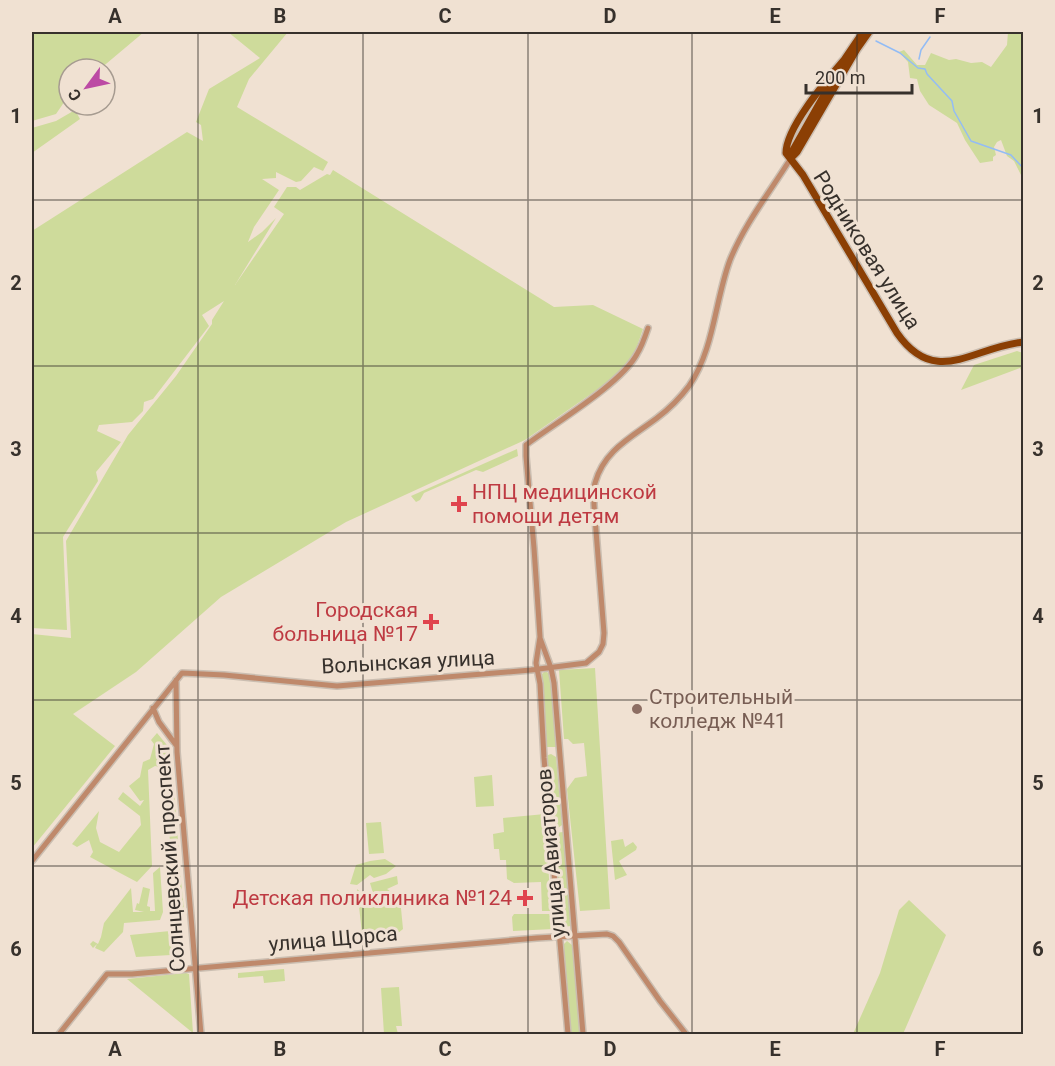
<svg xmlns="http://www.w3.org/2000/svg" width="1055" height="1066" viewBox="0 0 1055 1066" font-family="Roboto,sans-serif">
  <style>
    .green { fill: #cedb9b }
    .lines { fill: none; stroke-linecap: round; stroke-linejoin: round }
    .stream { stroke: #93bcf5; stroke-width: 1.5 }
    .minor-casing { stroke: #cbbeb1; stroke-width: 8 }
    .major-casing { stroke: #cbbeb1; stroke-width: 10 }
    .minor { stroke: #bf896b; stroke-width: 5 }
    .major { stroke: #8b3f04; stroke-width: 7 }
    .grid { fill: none; stroke: #37312c; stroke-width: 1.5; stroke-opacity: 0.55 }
    .health-dot { fill: #e0444e; stroke: #f0e1d2; stroke-width: 2 }
    .education-dot { fill: #8d6e63; stroke: #f0e1d2; stroke-width: 2 }
    .labels { text-anchor: middle; stroke-width: 6; stroke-linejoin: round; paint-order: stroke }
    .street-label { font-size: 21px; fill: #37312c; stroke: #f0e1d2 }
    .health-label { font-size: 21px; fill: #be3a42; stroke: #f0e1d2; text-anchor: end }
    .education-label { font-size: 21px; fill: #785e54; stroke: #f0e1d2; text-anchor: start }
    .neatline { fill: none; stroke: #37312c; stroke-width: 2 }
    .grid-label { font-size: 20px; text-anchor: middle; font-weight: bold; fill: #37312c }
  </style>
  <rect width="100%" height="100%" fill="#f0e1d2"/>
  <path class="green" d="M 32,32 L 144,32 L 100,69 L 69,69 L 69,95 L 56,114 L 32,121 Z
    M 228,32 L 288,32 L 249,79 L 237,107 L 328,162 L 323,171 L 314,167 L 301,181 L 296,182 L 276,172 L 276,178 L 262,179 L 279,190 L 254,227 L 248,242 L 262,232 L 276,218 L 235,285 L 284,214 L 274,207 L 287,187 L 296,187 L 300,190 L 327,174 L 330,175 L 333,170 L 554,307 L 593,305 L 643,329 L 631,364 L 601,387 L 525,440 L 346,522 L 221,597 L 136,672 L 73,714 L 115,746 L 32,848 L 32,634 L 71,638 L 66,541 L 128,435 L 176,376 L 212,324 L 212,320 L 224,301 L 202,315 L 209,326 L 153,399 L 144,402 L 143,411 L 132,422 L 99,425 L 97,431 L 121,442 L 96,472 L 98,481 L 63,537 L 67,630 L 32,628 L 32,231 L 187,132 L 203,141 L 201,125 L 196,122 L 209,89 L 260,58 Z
    M 1008,32 L 1023,32 L 1023,179 L 1014,161 L 1007,156 L 1001,140 L 997,142 L 994,147 L 996,155 L 993,157 L 993,161 L 980,163 L 965,140 L 957,123 L 929,105 L 920,91 L 917,79 L 910,78 L 908,62 L 899,52 L 904,50 L 917,65 L 925,65 L 931,53 L 949,60 L 956,59 L 971,63 L 982,62 L 991,67 L 1007,45 Z
    M 75,110 L 80,119 L 32,153 L 32,128 L 56,121 Z
    M 1017,351 L 1023,353 L 1023,375 L 1020,368 L 961,390 L 974,365 Z
    M 517,449 L 518,456 L 483,472 L 476,470 L 424,493 L 420,500 L 416,502 L 411,496 Z
    M 595,668 L 610,909 L 580,911 L 567,789 L 575,778 L 587,776 L 584,743 L 573,744 L 568,739 L 564,739 L 559,670 Z
    M 545,671 L 550,674 L 556,747 L 547,747 L 541,675 Z
    M 157,733 L 171,750 L 179,854 L 171,854 L 164,768 L 155,766 L 148,770 L 152,866 L 137,882 L 90,857 L 93,852 L 89,840 L 77,847 L 72,844 L 99,811 L 96,828 L 100,842 L 119,852 L 141,825 L 140,816 L 118,799 L 123,792 L 140,806 L 144,800 L 140,801 L 129,786 L 140,777 L 143,762 L 150,759 L 154,744 L 151,740 Z
    M 551,754 L 556,757 L 562,825 L 558,828 L 553,826 L 547,758 L 548,755 Z
    M 492,775 L 494,806 L 476,807 L 474,777 Z
    M 545,814 L 551,911 L 542,911 L 541,882 L 514,883 L 507,879 L 506,860 L 500,860 L 499,849 L 494,849 L 493,834 L 504,832 L 503,818 Z
    M 381,822 L 384,853 L 369,854 L 366,823 Z
    M 563,832 L 571,926 L 562,927 L 554,833 Z
    M 623,839 L 625,847 L 633,842 L 637,847 L 636,850 L 619,861 L 627,875 L 615,880 L 611,841 Z
    M 385,859 L 396,866 L 386,874 L 374,878 L 370,875 L 357,885 L 350,884 L 356,865 L 370,861 Z
    M 170,861 L 179,861 L 184,910 L 175,911 Z
    M 160,867 L 163,912 L 160,920 L 124,923 L 123,932 L 104,952 L 95,948 L 97,944 L 93,948 L 90,944 L 93,941 L 98,944 L 101,937 L 104,923 L 131,888 L 133,912 L 144,912 L 135,910 L 137,903 L 139,904 L 143,887 L 150,889 L 147,906 L 150,907 L 150,911 L 155,911 L 153,873 Z
    M 397,876 L 398,884 L 387,889 L 400,898 L 403,929 L 387,942 L 367,939 L 362,933 L 357,889 L 371,901 L 373,893 L 370,883 Z
    M 909,900 L 946,935 L 903,1034 L 853,1034 L 880,973 L 899,910 Z
    M 514,914 L 552,914 L 553,929 L 513,931 L 512,917 Z
    M 170,931 L 175,946 L 172,948 L 171,955 L 136,957 L 130,935 Z
    M 567,941 L 572,945 L 580,1034 L 570,1034 L 563,945 Z
    M 284,969 L 285,981 L 264,983 L 263,976 L 238,978 L 238,973 Z
    M 186,973 L 189,974 L 193,1033 L 127,979 Z
    M 399,987 L 402,1026 L 396,1026 L 398,1034 L 384,1034 L 381,988 Z"/>
  <g class="lines">
    <path class="stream" d="M 876,41 L 900,53 L 918,68 L 925,69 L 927,74 L 952,101 L 954,111 L 971,141 L 1011,155 L 1024,169
      M 919,59 L 921,50 L 930,37"/>
    <defs>
      <path id="minor" d="M 540,638 L 551,668 L 554,683 L 583,1034
        M 176,680 L 177,752 L 201,1034
        M 153,708 L 159,722 L 176,745
        M 32,861 L 182,673 L 224,675 L 337,686 L 531,670 L 586,663 L 599,652 L 603,644 L 604,633 L 594,505 C 594,498 593,490 595,483 C 604,450 632,437 657,418 C 669,409 680,398 689,386 C 714,350 715,300 730,260 C 745,223 770,192 791,158
        M 59,1034 L 107,974 L 132,974 L 537,938 L 607,934 L 613,936 L 619,942 L 660,1001 L 686,1034
        M 568,1034 L 544,758 L 540,684 L 536,663 L 540,637 L 534,548 L 526,456 L 526,445 C 555,423 621,384 637,354 C 642,346 645,337 648,328"/>
      <path id="major" d="M 844,60 C 827,80 786,127 786,153 L 803,175 L 897,333 C 936,389 974,346 1024,342
        M 842,63 L 863,32
        M 791,158 L 797,152 L 857,49 L 869,32
        M 791,158 L 793,150 L 832,81"/>
    </defs>
    <use href="#minor" class="minor-casing"/>
    <use href="#major" class="major-casing"/>
    <use href="#minor" class="minor"/>
    <use href="#major" class="major"/>
  </g>
  <path class="grid" d="M 198,32 L 198,1034M 363,32 L 363,1034M 528,32 L 528,1034M 692,32 L 692,1034M 857,32 L 857,1034M 32,200 L 1024,200M 32,366 L 1024,366M 32,533 L 1024,533M 32,700 L 1024,700M 32,866 L 1024,866"/>
  <g class="health-dot">
    <path d="M456 495h6v6h6v6h-6v6h-6v-6h-6v-6h6z"/>
    <path d="M428 613h6v6h6v6h-6v6h-6v-6h-6v-6h6z"/>
    <path d="M522 889h6v6h6v6h-6v6h-6v-6h-6v-6h6z"/>
  </g>
  <circle class="education-dot" cx="637" cy="709" r="6"/>
  <g class="labels">
    <g class="street-label">
      <text transform="translate(867 250) rotate(58)" y="7">Родниковая улица</text>
      <text transform="translate(408 662) rotate(-3)" y="7">Волынская улица</text>
      <text transform="translate(551 853) rotate(-95)" y="7">улица Авиаторов</text>
      <text transform="translate(170 858) rotate(-94)" y="7">Солнцевский проспект</text>
      <text transform="translate(333 939) rotate(-5)" y="7">улица Щорса</text>
    </g>
    <g class="health-label">
      <text x="472" y="499" text-anchor="start">НПЦ медицинской<tspan x="472" dy="24">помощи детям</tspan></text>
      <text x="418" y="617">Городская<tspan x="418" dy="24">больница №17</tspan></text>
      <text x="512" y="905">Детская поликлиника №124</text>
    </g>
    <g class="education-label">
      <text x="649" y="704">Строительный<tspan x="649" dy="24">колледж №41</tspan></text>
    </g>
  </g>
  <rect width="1055" height="1066" fill="none" stroke="#f0e1d2" stroke-width="66"/>
  <g transform="translate(87 87) rotate(237)"><circle r="28" fill="#f0e1d2" stroke="#a69b90" stroke-width="1.5"/>
  <path d="M0-4.5L10 22L0 15L-10 22Z" fill="#bc4aa4"/>
  <text y="-9" font-size="16" font-weight="bold" text-anchor="middle" fill="#37312c">С</text>
  </g>
  <path d="M806 84v9h106v-9" fill="none" stroke="#37312c" stroke-width="3"/>
  <text x="815" y="84" font-size="18" fill="#37312c" stroke="#f0e1d2" stroke-width="4.5" paint-order="stroke">200 m</text>
  <rect x="33" y="33" width="989" height="1000" class="neatline"/>
  <g class="grid-label">
    <text x="115" y="23">A</text>
    <text x="280" y="23">B</text>
    <text x="445" y="23">C</text>
    <text x="610" y="23">D</text>
    <text x="775" y="23">E</text>
    <text x="940" y="23">F</text>
    <text x="16" y="123">1</text>
    <text x="1038" y="123">1</text>
    <text x="16" y="290">2</text>
    <text x="1038" y="290">2</text>
    <text x="16" y="456">3</text>
    <text x="1038" y="456">3</text>
    <text x="16" y="623">4</text>
    <text x="1038" y="623">4</text>
    <text x="16" y="790">5</text>
    <text x="1038" y="790">5</text>
    <text x="16" y="956">6</text>
    <text x="1038" y="956">6</text>
    <text x="115" y="1056">A</text>
    <text x="280" y="1056">B</text>
    <text x="445" y="1056">C</text>
    <text x="610" y="1056">D</text>
    <text x="775" y="1056">E</text>
    <text x="940" y="1056">F</text>
  </g>
</svg>
